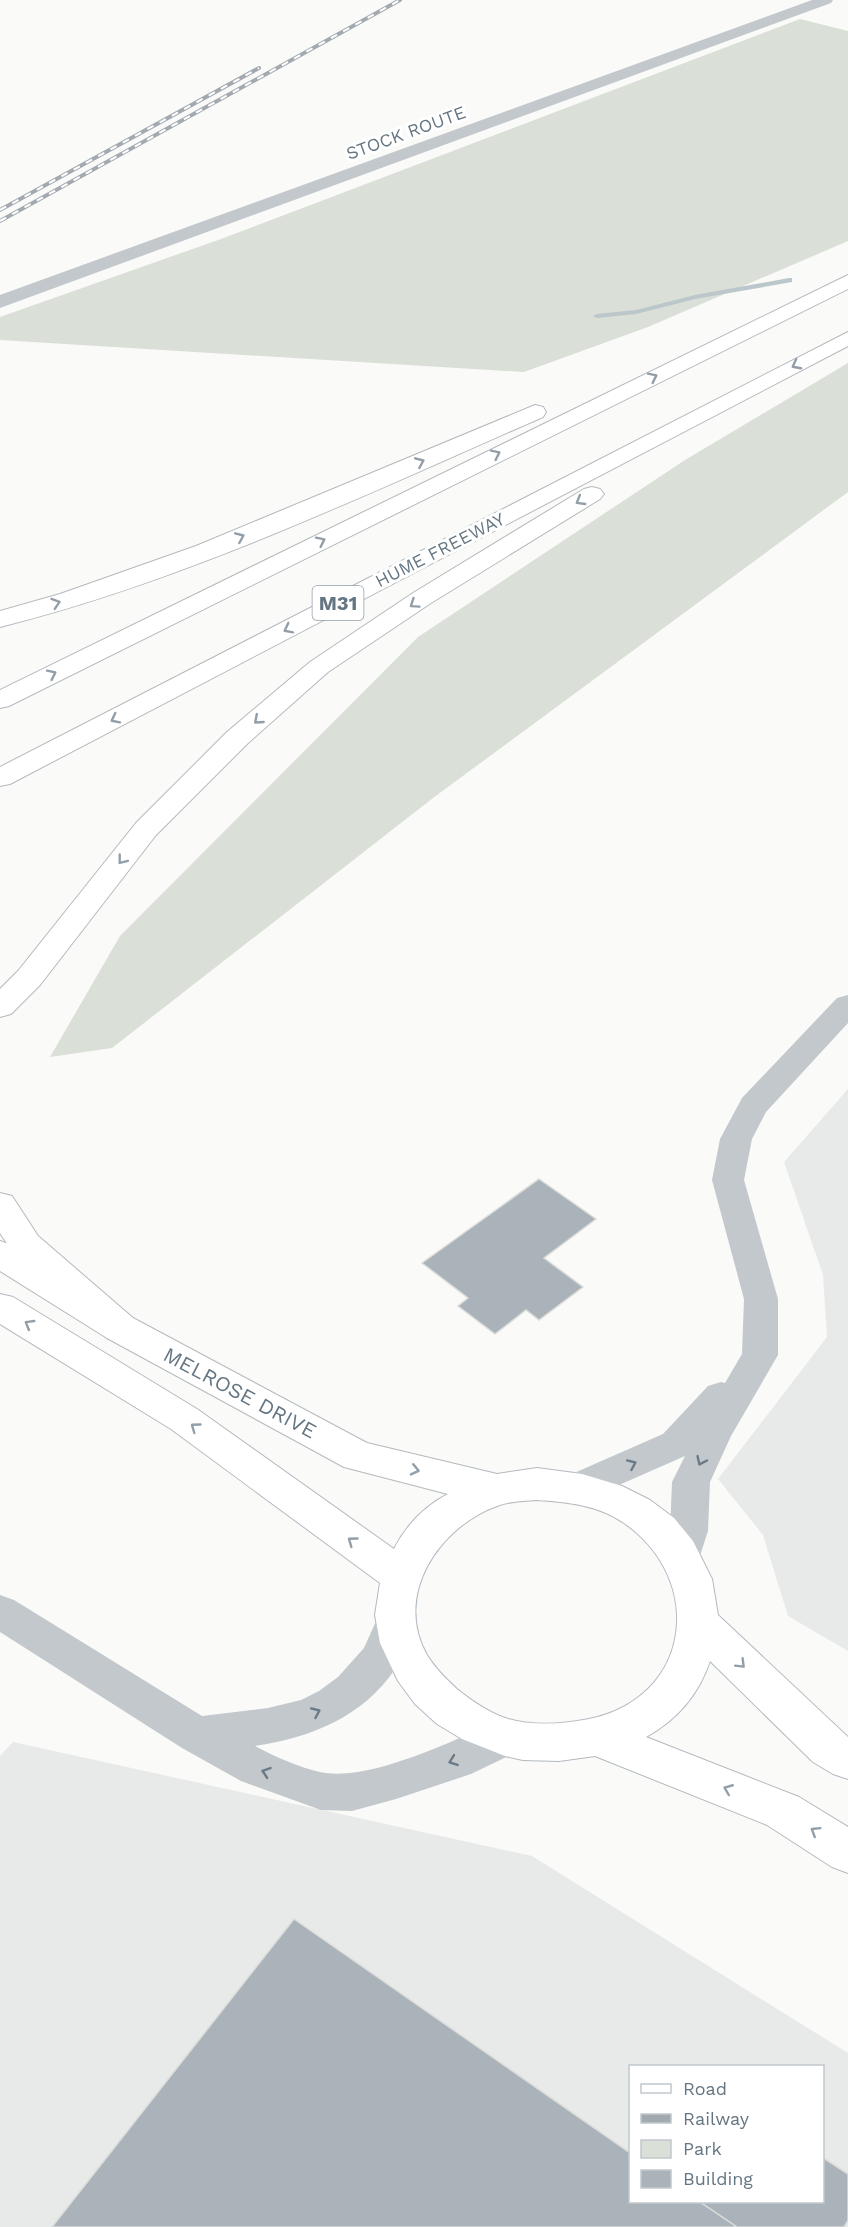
<svg xmlns="http://www.w3.org/2000/svg" width="848" height="2227" viewBox="0 0 848 2227" font-family="'Work Sans',sans-serif">
  <style>
    .built { fill: #e8e9e9; fill-rule: evenodd }
    .green { fill: #dadfd7 }
    .lines { fill: none; stroke-linecap: round; stroke-linejoin: round }
    .stream { fill: #bbc7cb; fill-rule: evenodd }
    .building { fill: #aab3b9; stroke: #dcdcda; stroke-width: 1.5 }
    .secondary-casing { stroke: #b3babf; stroke-width: 2 }
    .highway-casing { stroke: #b4b9bd; stroke-width: 2 }
    .street { fill: #c3c8cc; fill-rule: evenodd }
    .secondary { fill: #fff; fill-rule: evenodd }
    .highway { fill: #fff; fill-rule: evenodd }
    .rail-casing { stroke: #a2aab0; stroke-width: 4 }
    .rail { stroke: #fff; stroke-width: 2; stroke-dasharray: 7; stroke-linecap: butt }
    .oneway { stroke: #939fa8 }
    .oneway2 { stroke: #6a7a87 }
    .labels { text-anchor: middle; stroke-width: 6; stroke-linejoin: round; paint-order: stroke }
    .far-street-label { font-size: 18px; fill: #657683; stroke: #fff }
    .shield { fill: #fff; stroke: #939fa8; stroke-width: 1.5 }
    .shield-label { font-size: 20px; font-weight: bold; fill: #657683 }
    .street-label { font-size: 21px; fill: #657683; stroke: #fff }
  </style>
  <rect width="100%" height="100%" fill="#fafaf8"/>
  <path class="built" d="M 848,1089 L 848,1651 L 788,1616 L 763,1535 L 718,1479 L 827,1337 L 823,1275 L 784,1162 Z
    M 13,1742 L 532,1856 L 848,2053 L 848,2227 L 0,2227 L 0,1756 ZM 630,2066 L 822,2066 L 822,2202 L 630,2202 Z"/>
  <path class="green" d="M 800,19 L 848,31 L 848,241 L 648,327 L 524,372 L 0,340 L 0,317 L 221,239 Z
    M 848,363 L 848,492 L 433,798 L 112,1048 L 50,1057 L 120,936 L 418,637 L 685,460 Z"/>
  <g class="lines">
    <path class="stream" d="M 789,278 L 792,278 L 792,282 L 695,299 L 636,314 L 597,318 L 593,316 L 597,314 L 636,310 L 695,295 Z"/>
  </g>
  <path class="building" d="M 539,1179 L 596,1219 L 544,1258 L 583,1287 L 539,1320 L 526,1310 L 495,1334 L 458,1306 L 468,1298 L 422,1263 Z
    M 294,1919 L 630,2153 L 630,2202 L 700,2202 L 737,2227 L 52,2227 Z
    M 822,2157 L 848,2174 L 848,2220 L 844,2227 L 737,2227 L 700,2202 L 822,2202 Z"/>
  <g class="lines">
    <defs>
      <path id="secondary" d="M 0,1241 L 12,1245 L 133,1318 L 367,1443 L 497,1474 L 537,1468 L 582,1474 L 622,1486 L 650,1500 L 674,1518 L 693,1541 L 712,1579 L 718,1615 L 848,1737 L 848,1779 L 833,1774 L 813,1762 L 710,1661 C 699,1694 677,1720 646,1737 L 799,1797 L 848,1827 L 848,1873 L 832,1867 L 767,1825 L 595,1756 L 559,1761 L 523,1760 L 505,1756 L 462,1739 L 437,1724 L 415,1704 L 398,1681 L 380,1643 L 375,1615 L 380,1583 L 171,1429 L 0,1324 L 0,1294 L 13,1297 L 197,1409 L 394,1549 C 406,1525 425,1506 448,1494 L 344,1467 L 107,1338 L 0,1271 ZM 537,1500 C 567,1502 598,1505 624,1523 C 706,1580 692,1698 589,1719 C 564,1724 533,1726 508,1719 C 489,1713 472,1701 457,1689 C 446,1679 435,1668 427,1655 C 393,1595 439,1527 497,1506 C 509,1501 524,1501 537,1500 Z"/>
      <path id="highway" d="M 848,275 L 848,289 L 9,706 L 0,708 L 0,690 Z
        M 848,332 L 848,346 L 10,784 L 0,786 L 0,767 Z
        M 535,405 L 543,407 L 546,412 L 543,417 C 366,494 188,580 0,627 L 0,611 L 60,594 L 196,546 Z
        M 592,487 L 600,489 L 604,494 L 600,499 L 431,603 L 328,672 L 247,744 L 156,835 L 40,985 L 11,1014 L 0,1017 L 0,989 L 18,971 L 136,823 L 227,732 L 310,662 L 413,593 L 584,489 Z
        M 0,1193 L 12,1196 L 38,1236 L 133,1318 L 138,1328 L 133,1338 L 120,1342 L 107,1338 L 14,1254 L 0,1233 Z"/>
    </defs>
    <use href="#secondary" class="secondary-casing"/>
    <use href="#highway" class="highway-casing"/>
    <path class="street" d="M 812,0 L 833,0 L 831,3 L 0,308 L 0,295 Z
      M 848,995 L 848,1023 L 766,1112 L 752,1139 L 744,1180 L 778,1299 L 778,1355 L 731,1436 L 710,1482 L 708,1531 L 696,1568 L 682,1573 L 668,1568 L 663,1557 L 670,1531 L 672,1482 L 685,1456 L 578,1503 L 565,1499 L 559,1488 L 565,1477 L 663,1434 L 708,1386 L 721,1382 L 725,1383 L 742,1354 L 744,1299 L 712,1180 L 720,1139 L 742,1098 L 837,998 Z
      M 0,1595 L 14,1600 L 202,1716 L 268,1708 L 301,1700 L 319,1691 L 338,1677 L 364,1648 L 381,1610 L 395,1605 L 409,1610 L 415,1622 C 409,1638 404,1655 395,1669 C 363,1717 310,1738 255,1746 C 275,1757 299,1767 320,1772 C 372,1783 457,1737 506,1719 L 521,1724 L 527,1737 L 521,1750 L 471,1774 L 396,1799 L 352,1811 L 321,1810 L 241,1781 L 182,1748 L 0,1632 Z"/>
    <use href="#secondary" class="secondary"/>
    <use href="#highway" class="highway"/>
    <defs>
      <path id="rail" d="M 0,210 L 259,68
        M 0,221 L 400,0"/>
    </defs>
    <use href="#rail" class="rail-casing"/>
    <use href="#rail" class="rail"/>
  </g>
  <defs><path id="oneway-chevron" d="M-2-3.5L2.5 0L-2 3.5" fill="none" stroke-width="1.6" stroke-linecap="round" stroke-linejoin="round" transform="scale(1.5)"/></defs>
  <g class="oneway">
    <use href="#oneway-chevron" transform="translate(796 365) rotate(152)"/>
    <use href="#oneway-chevron" transform="translate(653 377) rotate(-26)"/>
    <use href="#oneway-chevron" transform="translate(496 454) rotate(-26)"/>
    <use href="#oneway-chevron" transform="translate(420 462) rotate(-23)"/>
    <use href="#oneway-chevron" transform="translate(580 501) rotate(149)"/>
    <use href="#oneway-chevron" transform="translate(240 537) rotate(-23)"/>
    <use href="#oneway-chevron" transform="translate(321 541) rotate(-26)"/>
    <use href="#oneway-chevron" transform="translate(56 603) rotate(-18)"/>
    <use href="#oneway-chevron" transform="translate(414 604) rotate(146)"/>
    <use href="#oneway-chevron" transform="translate(288 629) rotate(153)"/>
    <use href="#oneway-chevron" transform="translate(52 674) rotate(-26)"/>
    <use href="#oneway-chevron" transform="translate(115 719) rotate(153)"/>
    <use href="#oneway-chevron" transform="translate(258 720) rotate(139)"/>
    <use href="#oneway-chevron" transform="translate(122 860) rotate(128)"/>
    <use href="#oneway-chevron" transform="translate(29 1324) rotate(-149)"/>
    <use href="#oneway-chevron" transform="translate(195 1427) rotate(-144)"/>
    <use href="#oneway-chevron" transform="translate(415 1470) rotate(13)"/>
    <use href="#oneway-chevron" transform="translate(352 1541) rotate(-144)"/>
    <use href="#oneway-chevron" transform="translate(741 1664) rotate(45)"/>
    <use href="#oneway-chevron" transform="translate(728 1789) rotate(-158)"/>
    <use href="#oneway-chevron" transform="translate(815 1831) rotate(-148)"/>
  </g>
  <g class="oneway2">
    <use href="#oneway-chevron" transform="translate(701 1461) rotate(115)"/>
    <use href="#oneway-chevron" transform="translate(632 1464) rotate(-24)"/>
    <use href="#oneway-chevron" transform="translate(316 1712) rotate(-24)"/>
    <use href="#oneway-chevron" transform="translate(453 1761) rotate(160)"/>
    <use href="#oneway-chevron" transform="translate(266 1772) rotate(-161)"/>
  </g>
  <g class="labels">
    <g class="far-street-label">
      <text transform="translate(406 133) rotate(-20)" y="6">STOCK ROUTE</text>
      <text transform="translate(440 550) rotate(-27)" y="6">HUME FREEWAY</text>
    </g>
    <rect class="shield" x="312.5" y="586" width="51" height="34" rx="4.5"/>
    <g class="shield-label">
      <text x="338" y="610">M31</text>
    </g>
    <g class="street-label">
      <text transform="translate(240 1393) rotate(28)" y="7">MELROSE DRIVE</text>
    </g>
  </g>
  <rect x="629" y="2065" width="195" height="138" fill="#ffffff" stroke="#c1c8cd" stroke-width="1.5"/>
  <rect x="641" y="2084" width="30" height="9" fill="#ffffff" stroke="#c1c8cd" stroke-width="1.5"/>
  <text x="683" y="2095" font-size="18" fill="#657683">Road</text>
  <rect x="641" y="2114" width="30" height="9" fill="#a2aab0" stroke="#c1c8cd" stroke-width="1.5"/>
  <text x="683" y="2125" font-size="18" fill="#657683">Railway</text>
  <rect x="641" y="2140" width="30" height="18" fill="#dadfd7" stroke="#c1c8cd" stroke-width="1.5"/>
  <text x="683" y="2155" font-size="18" fill="#657683">Park</text>
  <rect x="641" y="2170" width="30" height="18" fill="#aab3b9" stroke="#c1c8cd" stroke-width="1.5"/>
  <text x="683" y="2185" font-size="18" fill="#657683">Building</text>
</svg>
